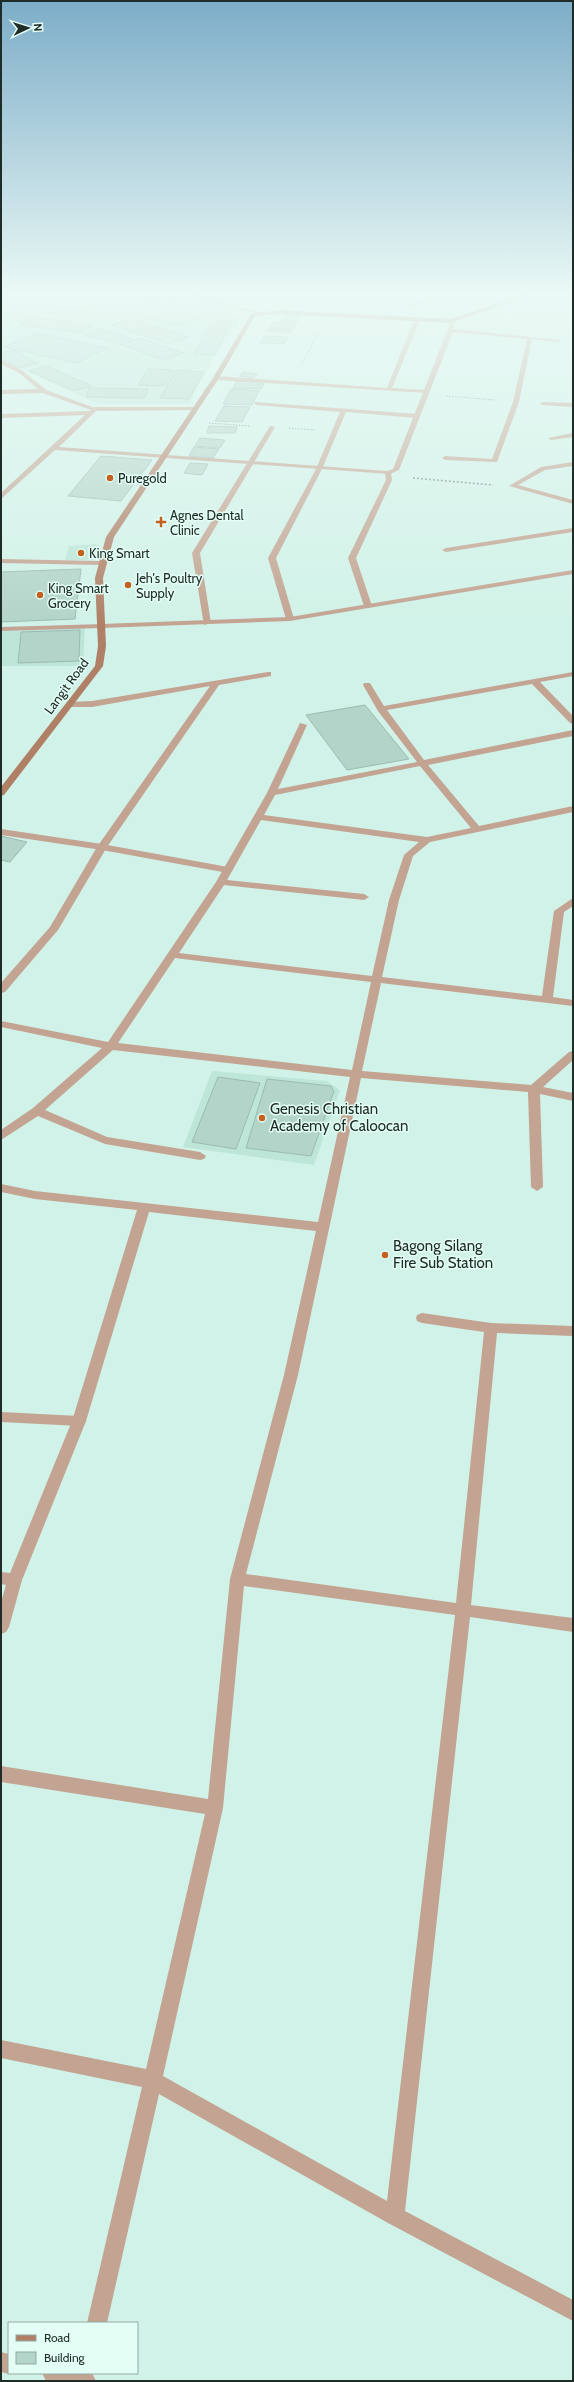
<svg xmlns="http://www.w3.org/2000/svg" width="574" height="2382" viewBox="0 0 574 2382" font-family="Cabin,sans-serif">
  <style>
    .built { fill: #bde6d9 }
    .building { fill: #b3d4c9; stroke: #9bbbb1 }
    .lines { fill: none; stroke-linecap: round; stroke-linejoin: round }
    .path-far1 { stroke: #768d86; stroke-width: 1; stroke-dasharray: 1.5 1.5; stroke-linecap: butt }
    .path { stroke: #768d86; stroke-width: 1.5; stroke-dasharray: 2 2; stroke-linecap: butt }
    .service { fill: #c3a391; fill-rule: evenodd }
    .minor { fill: #c3a391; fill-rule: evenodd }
    .tertiary { fill: #c3a391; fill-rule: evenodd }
    .secondary { fill: #af7f66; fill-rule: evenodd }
    .poi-dot { fill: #c26120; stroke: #e3fef5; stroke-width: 1.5 }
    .labels { text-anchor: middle; stroke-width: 3; stroke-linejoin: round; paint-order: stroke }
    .far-poi-label { font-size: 13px; fill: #202c28; stroke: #e3fef5; text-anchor: start }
    .far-street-label { font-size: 13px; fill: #202c28; stroke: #e3fef5 }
    .poi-label { font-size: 15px; fill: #202c28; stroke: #e3fef5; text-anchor: start }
  </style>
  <rect width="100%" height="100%" fill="#d1f2e8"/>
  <path class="built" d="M 1,293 L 182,293 L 233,306 L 240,320 L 212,361 L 189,404 L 98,404 L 1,360 Z
    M 97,544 L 94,560 L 65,560 L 69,546 Z
    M 85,628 L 83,666 L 1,666 L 1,631 Z
    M 212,1071 L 327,1081 L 340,1090 L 314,1165 L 183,1147 Z"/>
  <path class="building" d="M 1,293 L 12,293 L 2,302 Z
    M 32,293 L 57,293 L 51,300 L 27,299 Z
    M 143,293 L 167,293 L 186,297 L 172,303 L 137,295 Z
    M 128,295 L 206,316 L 177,326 L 98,305 Z
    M 194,300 L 226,308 L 211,313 L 179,305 Z
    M 15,301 L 86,311 L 75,317 L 4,307 Z
    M 284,315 L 301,316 L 298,322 L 281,322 Z
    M 33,317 L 93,325 L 81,333 L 20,325 Z
    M 133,319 L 189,337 L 168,344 L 112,325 Z
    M 212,321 L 232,321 L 215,355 L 194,354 Z
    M 273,322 L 296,324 L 292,330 L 269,329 Z
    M 99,329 L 131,338 L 116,343 L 84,335 Z
    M 270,329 L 291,331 L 290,333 L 268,331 Z
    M 37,333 L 108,348 L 76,363 L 4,347 Z
    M 264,336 L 288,337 L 284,344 L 260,343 Z
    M 140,338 L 184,353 L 163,360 L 119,344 Z
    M 14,350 L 37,363 L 19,368 L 1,360 L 1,354 Z
    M 46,366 L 92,386 L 74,391 L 29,371 Z
    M 148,369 L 173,370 L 164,386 L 138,385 Z
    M 176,370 L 204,372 L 189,399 L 160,398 Z
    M 243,372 L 258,374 L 253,378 L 239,376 Z
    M 237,381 L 264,383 L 261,389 L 233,388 Z
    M 89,388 L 148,389 L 145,398 L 86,397 Z
    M 231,389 L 259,391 L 252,405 L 223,404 Z
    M 224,406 L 250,407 L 242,422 L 215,421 Z
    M 209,426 L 237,427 L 235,433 L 207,433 Z
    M 200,438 L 225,440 L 220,448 L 195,446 Z
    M 194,447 L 219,449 L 213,458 L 189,456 Z
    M 101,456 L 152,460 L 121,501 L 68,496 Z
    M 190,463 L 208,464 L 202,475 L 184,473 Z
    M 81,569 L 75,619 L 1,622 L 1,572 Z
    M 80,630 L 79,661 L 18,663 L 21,632 Z
    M 365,705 L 409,759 L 347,770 L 306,715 Z
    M 1,836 L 27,842 L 10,862 L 1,860 Z
    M 218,1077 L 260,1083 L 236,1149 L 192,1142 Z
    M 267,1079 L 331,1086 L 334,1091 L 311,1156 L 246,1148 Z"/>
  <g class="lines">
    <path class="path-far1" d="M 301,365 L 319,333
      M 446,396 L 495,400
      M 209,423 L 250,426
      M 289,428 L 314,430"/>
    <path class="path" d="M 413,478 L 493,485"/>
    <path class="service" d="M 417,318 L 420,320 L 392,388 L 425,390 L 427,393 L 216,380 L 213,378 L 216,376 L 387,388 L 414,320 Z
      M 254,402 L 417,414 L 420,416 L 417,418 L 346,412 L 322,469 L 276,558 L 294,619 L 290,621 L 286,619 L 268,558 L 316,469 L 340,412 L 256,405 Z
      M 195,407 L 197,410 L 95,411 L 92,409 L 95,407 Z
      M 270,426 L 275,427 L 200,553 L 211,623 L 204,625 L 192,553 Z
      M 388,471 L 391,473 L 392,480 L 356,558 L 372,606 L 368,608 L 364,606 L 348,558 L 386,480 L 385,473 Z
      M 1,559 L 101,561 L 105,563 L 101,565 L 1,563 Z
      M 104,624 L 104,628 L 101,628 L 1,631 L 1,627 Z
      M 1,829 L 102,844 L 228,867 L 233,870 L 228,873 L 102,850 L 1,835 Z
      M 1,1412 L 79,1416 L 84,1417 L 86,1421 L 84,1425 L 79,1426 L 1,1422 Z"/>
    <path class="minor" d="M 442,293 L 450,293 L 413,307 L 408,306 Z
      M 449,320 L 454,321 L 454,329 L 561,340 L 558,342 L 532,339 L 519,402 L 497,462 L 445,460 L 442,458 L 445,456 L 492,459 L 513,402 L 527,339 L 453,332 L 399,470 L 390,474 L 55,450 L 1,499 L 1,493 L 85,415 L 1,418 L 1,414 L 89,411 L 91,410 L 43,393 L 1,394 L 1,390 L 38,389 L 19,373 L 1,364 L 1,360 L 23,371 L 46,390 L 98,409 L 59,447 L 387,471 L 393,469 L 449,326 Z
      M 542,402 L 573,403 L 573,407 L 540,405 Z
      M 573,433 L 573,437 L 551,440 L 548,438 Z
      M 573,462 L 573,466 L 545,470 L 518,485 L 573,500 L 573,504 L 509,486 L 541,467 Z
      M 573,528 L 573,532 L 446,552 L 442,550 L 446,548 Z
      M 573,570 L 573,574 L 290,621 L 101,628 L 97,626 L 101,624 L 290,617 Z
      M 268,672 L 271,672 L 271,676 L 219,685 L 107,847 L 58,930 L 5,992 L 1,993 L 1,983 L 50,927 L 97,847 L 210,686 L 92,707 L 70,707 L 67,706 L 67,702 L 92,701 Z
      M 573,672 L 573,676 L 540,682 L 573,716 L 573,724 L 570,723 L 532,684 L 387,710 L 424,760 L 573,730 L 573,736 L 428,765 L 479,826 L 573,806 L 573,812 L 430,842 L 413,856 L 399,900 L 382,977 L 542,996 L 554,911 L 573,898 L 573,906 L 564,912 L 553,997 L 573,1000 L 573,1006 L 381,983 L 362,1071 L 531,1085 L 569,1052 L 573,1051 L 573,1060 L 543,1087 L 573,1093 L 573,1101 L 540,1094 L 543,1187 L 537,1191 L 531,1187 L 528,1092 L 361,1078 L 298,1375 L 246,1574 L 456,1603 L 484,1332 L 422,1323 L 417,1321 L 416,1318 L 417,1315 L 422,1313 L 491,1323 L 573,1326 L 573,1336 L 497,1333 L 471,1605 L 573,1618 L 573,1632 L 470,1617 L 405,2211 L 573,2300 L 573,2321 L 388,2223 L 159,2094 L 107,2323 L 87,2323 L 142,2087 L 1,2058 L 1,2040 L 146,2069 L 205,1814 L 1,1782 L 1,1766 L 208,1799 L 230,1579 L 284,1375 L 316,1231 L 149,1212 L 86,1421 L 22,1580 L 9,1627 L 6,1632 L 1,1634 L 1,1602 L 6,1585 L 1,1584 L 1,1572 L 10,1573 L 72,1421 L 137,1210 L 35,1199 L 1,1192 L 1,1184 L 35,1191 L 318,1222 L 350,1077 L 113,1050 L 45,1110 L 107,1137 L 200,1152 L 206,1156 L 204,1159 L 200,1160 L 105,1144 L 38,1116 L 1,1140 L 1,1130 L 33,1108 L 102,1048 L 1,1027 L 1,1021 L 108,1042 L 216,882 L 267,793 L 300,723 L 307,725 L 278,789 L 417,762 L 378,711 L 363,685 L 364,683 L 370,683 L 384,706 ZM 420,766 L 471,828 L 427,837 L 264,815 L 275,795 ZM 261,820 L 419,842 L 404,855 L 389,900 L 372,976 L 179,953 L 224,885 L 364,900 L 369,897 L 364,894 L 227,880 ZM 175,958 L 371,982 L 352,1070 L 118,1043 ZM 244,1586 L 455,1615 L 387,2201 L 163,2076 L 223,1808 Z
      M 1,2352 L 9,2354 L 9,2373 L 12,2373 L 9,2374 L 1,2372 Z
      M 42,2373 L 92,2373 L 96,2381 L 46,2381 Z"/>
    <path class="tertiary" d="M 182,293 L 191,293 L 262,313 L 257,314 Z"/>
    <path class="secondary" d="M 529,293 L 537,293 L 451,323 L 278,314 L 255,316 L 219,378 L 114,537 L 103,578 L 106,646 L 103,666 L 4,795 L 1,796 L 1,787 L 95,666 L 98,646 L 95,578 L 106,537 L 213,378 L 251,314 L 278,310 L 451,319 Z"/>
  </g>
  <linearGradient id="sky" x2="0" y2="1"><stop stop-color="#7dadc8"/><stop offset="0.47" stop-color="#eaf9f5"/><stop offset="1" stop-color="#eaf9f5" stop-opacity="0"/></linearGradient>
  <rect width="574" height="626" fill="url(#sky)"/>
  <g class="poi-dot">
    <circle cx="110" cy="478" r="4"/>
    <path d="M159 516h4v4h4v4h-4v4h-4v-4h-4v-4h4z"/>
    <circle cx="81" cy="553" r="4"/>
    <circle cx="128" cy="585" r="4"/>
    <circle cx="40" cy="595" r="4"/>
    <circle cx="262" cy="1118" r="4"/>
    <circle cx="385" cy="1255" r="4"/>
  </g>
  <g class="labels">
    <g class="far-poi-label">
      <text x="118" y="483">Puregold</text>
      <text x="170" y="520">Agnes Dental<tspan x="170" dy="15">Clinic</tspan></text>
      <text x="89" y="558">King Smart</text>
      <text x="136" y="583">Jeh's Poultry<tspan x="136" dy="15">Supply</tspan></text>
      <text x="48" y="593">King Smart<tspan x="48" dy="15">Grocery</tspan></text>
    </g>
    <g class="far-street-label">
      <text transform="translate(66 686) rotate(-54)" y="5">Langit Road</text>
    </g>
    <g class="poi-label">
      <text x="270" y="1114">Genesis Christian<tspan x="270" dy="17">Academy of Caloocan</tspan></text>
      <text x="393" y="1251">Bagong Silang<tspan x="393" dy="17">Fire Sub Station</tspan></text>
    </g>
  </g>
  <rect width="574" height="2382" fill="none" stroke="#202c28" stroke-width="4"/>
  <rect x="8" y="2322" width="130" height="52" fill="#e3fef5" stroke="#95aaa3"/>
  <rect x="16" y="2335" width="20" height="6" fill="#af7f66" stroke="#95aaa3"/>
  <text x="44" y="2342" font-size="12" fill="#202c28">Road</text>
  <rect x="16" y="2352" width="20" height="12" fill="#b3d4c9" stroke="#95aaa3"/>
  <text x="44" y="2362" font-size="12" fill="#202c28">Building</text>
  <g transform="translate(28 28) rotate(86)" stroke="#e3fef5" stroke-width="3" paint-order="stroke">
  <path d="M0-3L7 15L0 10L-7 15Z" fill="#202c28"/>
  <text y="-6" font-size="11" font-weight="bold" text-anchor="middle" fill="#202c28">N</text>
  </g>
</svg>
